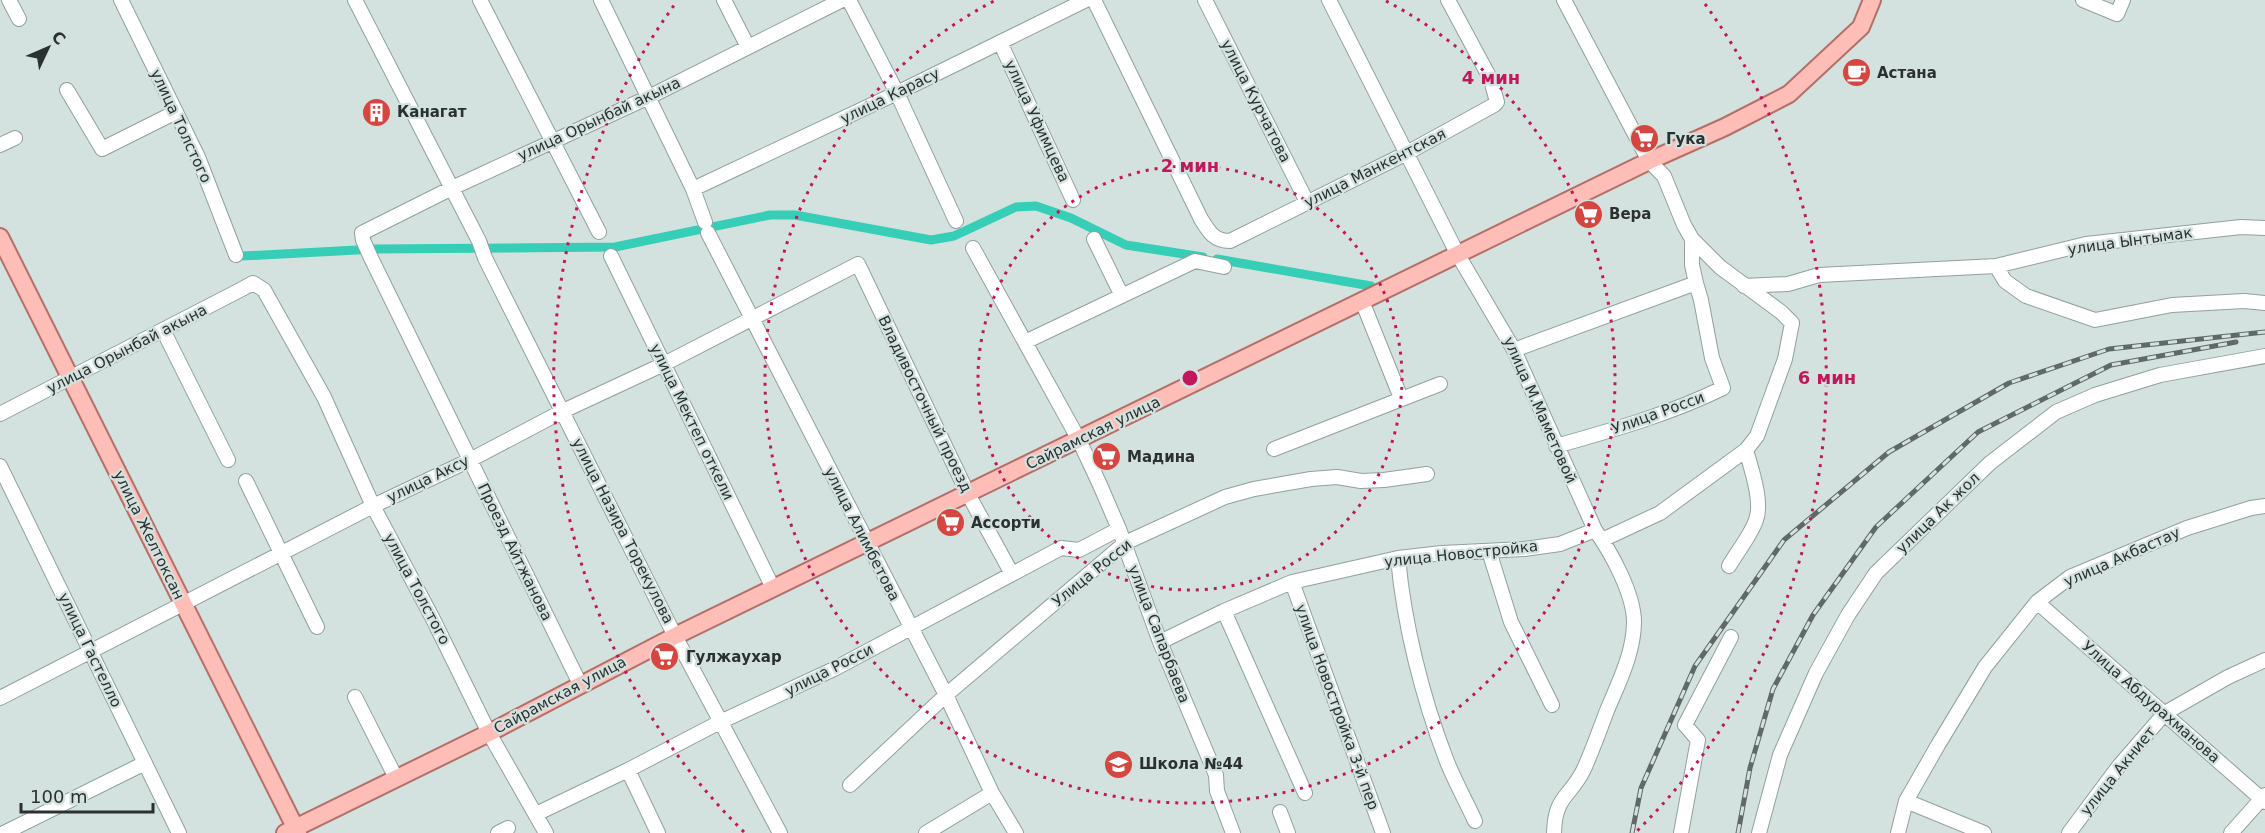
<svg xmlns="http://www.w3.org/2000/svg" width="2265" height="833" viewBox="0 0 2265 833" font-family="'DejaVu Sans',sans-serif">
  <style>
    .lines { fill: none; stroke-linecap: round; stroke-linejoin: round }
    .canal { stroke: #37ceb8; stroke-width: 9 }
    .minor-casing { stroke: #92a09d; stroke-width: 16 }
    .major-casing { stroke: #b46f68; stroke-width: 20 }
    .minor { stroke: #fff; stroke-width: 14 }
    .major { stroke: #febdb6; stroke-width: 16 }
    .rail-casing { stroke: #606967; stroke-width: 5 }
    .rail { stroke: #d3e2de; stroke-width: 3; stroke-dasharray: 9; stroke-linecap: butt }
    .ring { fill: none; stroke: #c2185b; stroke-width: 3; stroke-dasharray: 3 6 }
    .labels { text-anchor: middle; stroke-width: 4.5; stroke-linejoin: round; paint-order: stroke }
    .poi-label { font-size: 15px; font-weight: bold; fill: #2b3130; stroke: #d3e2de; text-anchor: start }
    .street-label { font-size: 15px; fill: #2b3130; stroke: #d3e2de }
    .centre { fill: #c2185b; stroke: #d3e2de; stroke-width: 3 }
    .ring-label { font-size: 18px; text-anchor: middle; font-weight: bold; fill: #c2185b; stroke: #d3e2de; stroke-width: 4.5; stroke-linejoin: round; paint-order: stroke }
  </style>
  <rect width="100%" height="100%" fill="#d3e2de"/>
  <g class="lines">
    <path class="canal" d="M 243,256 L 376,249 L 615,247 L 770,215 L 795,215 L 931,240 L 954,236 L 1016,207 L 1036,206 L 1071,218 L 1126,245 L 1203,257
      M 1217,259 L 1371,286"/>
    <defs>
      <path id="minor" d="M 9,0 L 19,19
        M 121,0 L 198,157 L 236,255
        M 355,0 L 479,241 L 485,258 L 675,636 L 780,833
        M 480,0 L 599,232
        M 601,0 L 693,189 L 705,222
        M 724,0 L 748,47
        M 849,0 L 897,93 L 956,221
        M 1094,0 L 1201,219 C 1209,232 1214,241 1230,241 L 1407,153 L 1494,105 L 1497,102 L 1491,80 L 1448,0
        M 1205,0 L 1307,202
        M 1329,0 L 1458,255 L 1514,350 L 1595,530 C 1611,552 1634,594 1634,622 C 1634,653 1618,684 1606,713 C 1599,732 1592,751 1584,769 C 1570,798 1555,795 1554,833
        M 1564,0 L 1649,161 L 1664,176 L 1684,225 L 1692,239 L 1720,267 L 1781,312 L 1792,323 L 1785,359 L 1757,436 L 1746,450 L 1660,513 L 1602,540
        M 2083,0 L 2117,14 L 2123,0
        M 1000,42 L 1073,200
        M 67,90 L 102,149 L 176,112
        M 0,145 L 15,138
        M 693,189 L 897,93 L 1086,0
        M 708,233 L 946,695 L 992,793 L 1016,833
        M 1094,239 L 1122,296
        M 973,248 L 1079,440 L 1100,485 L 1119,529 L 1160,642 L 1216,775 L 1217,791 L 1233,833
        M 611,256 L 773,588
        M 1996,266 L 2005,281 L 2026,296 L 2095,320 L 2172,305 L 2244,301 L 2265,303
        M 1744,286 L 1788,284 L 1819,275 L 1996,266 L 2086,244 L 2241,227 L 2265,228
        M 1362,301 L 1401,398
        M 163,330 L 228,460
        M 1025,342 L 1195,261 L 1224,267
        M 1514,350 L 1696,283 L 1692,265 L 1692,239
        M 0,414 L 242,289 L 253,283 L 264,290 L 324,397 L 373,506 L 433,619 L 489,733 L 546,833
        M 1556,446 C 1613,430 1670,414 1723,388 L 1712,358 L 1701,300 L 1696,283
        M 1274,449 L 1440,384
        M 0,466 L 179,833
        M 246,481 L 317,627
        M 1489,551 L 1511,622 L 1552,705
        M 1398,558 C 1404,624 1422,696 1446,759 C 1454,780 1466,801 1475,821
        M 1729,566 C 1737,552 1751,535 1756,520 C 1763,502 1751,468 1746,450
        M 1292,582 L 1383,833
        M 2037,602 L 2265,802
        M 1224,611 L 1305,793
        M 1160,642 L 1224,611 L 1292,582 L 1398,558 L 1442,553 L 1524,549 L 1560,544 L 1595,530
        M 580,684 L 371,258 L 363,240 L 362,233 L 452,188 L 649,97 L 842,0
        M 355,697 L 396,778
        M 0,698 L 373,506 L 470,460 L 563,411 L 664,364 L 858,264 L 968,494 L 1012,574
        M 628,770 L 658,833
        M 850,785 L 946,695 L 1125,543 L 1225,497 L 1254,489 L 1311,479 L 1337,477 L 1361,481 L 1384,480 L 1427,474
        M 1906,801 L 1984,833
        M 1280,812 L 1288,833
        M 536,814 L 628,770 L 720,722 L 834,669 L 1061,548 L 1079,550 L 1119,529
        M 4,833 L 145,763
        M 498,833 L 508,828
        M 926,833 L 992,793
        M 1681,833 L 1698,740 L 1685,725 L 1731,637
        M 1759,833 L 1780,755 L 1816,673 L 1848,615 L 1876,573 L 1990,463 L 2056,412 L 2095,395 L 2160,375 L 2265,356
        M 1898,833 L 1906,801 L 1938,745 L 1985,667 L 2037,602 L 2070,577 L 2187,528 L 2251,508 L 2265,506
        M 2069,833 L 2119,766 L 2165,713 L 2228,677 L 2265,660
        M 2231,833 L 2265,795"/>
      <path id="major" d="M 0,237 L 298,833
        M 285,833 L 489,733 L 675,636 L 1649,161 L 1725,127 L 1789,94 L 1861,27 L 1872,0"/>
    </defs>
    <use href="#minor" class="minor-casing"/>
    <use href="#major" class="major-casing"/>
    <use href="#minor" class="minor"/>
    <use href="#major" class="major"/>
    <defs>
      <path id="rail" d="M 1632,833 L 1641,788 L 1695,666 L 1784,540 L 1889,452 L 2009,383 L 2109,349 L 2265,332
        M 1738,833 L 1750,768 L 1773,689 L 1813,615 L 1876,527 L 1978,432 L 2111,365 L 2236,342"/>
    </defs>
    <use href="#rail" class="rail-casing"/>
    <use href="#rail" class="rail"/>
  </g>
  <g class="ring">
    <circle cx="1190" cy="378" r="212"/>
    <path d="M1386 1A425 425 0 1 1 994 1"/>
    <path d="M744 832A637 637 0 0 1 675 4M1705 4A637 637 0 0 1 1636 832"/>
  </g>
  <defs>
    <symbol id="cafe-disc" viewBox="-11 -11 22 22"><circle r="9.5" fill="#d54640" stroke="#d3e2de"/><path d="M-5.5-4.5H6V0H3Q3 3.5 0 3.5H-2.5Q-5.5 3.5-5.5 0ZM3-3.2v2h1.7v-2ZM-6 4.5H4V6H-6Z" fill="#fff"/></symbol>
    <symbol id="building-disc" viewBox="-11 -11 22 22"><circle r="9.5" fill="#d54640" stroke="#d3e2de"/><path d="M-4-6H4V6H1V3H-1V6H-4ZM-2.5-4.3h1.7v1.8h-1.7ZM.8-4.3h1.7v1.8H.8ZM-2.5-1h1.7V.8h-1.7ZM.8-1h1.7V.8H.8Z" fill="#fff"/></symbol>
    <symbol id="supermarket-disc" viewBox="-11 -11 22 22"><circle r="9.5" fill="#d54640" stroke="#d3e2de"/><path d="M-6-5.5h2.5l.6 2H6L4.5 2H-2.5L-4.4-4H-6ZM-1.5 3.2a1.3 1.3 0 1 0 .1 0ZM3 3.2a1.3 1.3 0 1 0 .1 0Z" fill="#fff"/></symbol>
    <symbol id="school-disc" viewBox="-11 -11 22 22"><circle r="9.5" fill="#d54640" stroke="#d3e2de"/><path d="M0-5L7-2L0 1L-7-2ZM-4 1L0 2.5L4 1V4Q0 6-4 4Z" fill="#fff"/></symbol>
  </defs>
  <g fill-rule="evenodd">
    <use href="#cafe-disc" x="1840" y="56" width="33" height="33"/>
    <use href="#building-disc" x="360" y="96" width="33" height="33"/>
    <use href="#supermarket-disc" x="1628" y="122" width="33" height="33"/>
    <use href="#supermarket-disc" x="1572" y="198" width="33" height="33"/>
    <use href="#supermarket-disc" x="1090" y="440" width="33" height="33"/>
    <use href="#supermarket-disc" x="934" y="506" width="33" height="33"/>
    <use href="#supermarket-disc" x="648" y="640" width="33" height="33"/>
    <use href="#school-disc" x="1102" y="748" width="33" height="33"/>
  </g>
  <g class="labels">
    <g class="poi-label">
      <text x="1877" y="78">Астана</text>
      <text x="397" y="117">Канагат</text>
      <text x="1666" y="144">Гука</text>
      <text x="1609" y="219">Вера</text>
      <text x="1127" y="462">Мадина</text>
      <text x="971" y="528">Ассорти</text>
      <text x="686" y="662">Гулжаухар</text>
      <text x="1139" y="769">Школа №44</text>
    </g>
    <g class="street-label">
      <text transform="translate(890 96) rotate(-26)" y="5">улица Карасу</text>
      <text transform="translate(1256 101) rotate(63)" y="5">улица Курчатова</text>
      <text transform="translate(599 119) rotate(-25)" y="5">улица Орынбай акына</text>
      <text transform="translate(1037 121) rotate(65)" y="5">улица Уфимцева</text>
      <text transform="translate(181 126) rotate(65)" y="5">улица Толстого</text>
      <text transform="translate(1375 168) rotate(-27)" y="5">улица Манкентская</text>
      <text transform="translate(2130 241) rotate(-8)" y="5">улица Ынтымак</text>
      <text transform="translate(127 349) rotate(-27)" y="5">улица Орынбай акына</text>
      <text transform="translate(925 404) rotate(64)" y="5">Владивосточный проезд</text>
      <text transform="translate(1540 410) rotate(66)" y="5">улица М.Маметовой</text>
      <text transform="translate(1658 413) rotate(-20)" y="5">Улица Росси</text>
      <text transform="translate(692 422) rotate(64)" y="5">улица Мектеп откели</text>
      <text transform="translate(1093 433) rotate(-26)" y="5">Сайрамская улица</text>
      <text transform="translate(428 479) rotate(-26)" y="5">улица Аксу</text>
      <text transform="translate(1938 513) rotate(-44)" y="5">улица Ак жол</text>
      <text transform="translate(623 531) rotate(63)" y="5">улица Назира Торекулова</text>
      <text transform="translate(862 534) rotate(63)" y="5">улица Алимбетова</text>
      <text transform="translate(149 535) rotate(64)" y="5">улица Желтоксан</text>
      <text transform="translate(515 552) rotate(64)" y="5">Проезд Айтжанова</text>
      <text transform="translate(1461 554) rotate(-6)" y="5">улица Новостройка</text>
      <text transform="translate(2122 557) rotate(-24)" y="5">улица Акбастау</text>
      <text transform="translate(1092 573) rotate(-39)" y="5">Улица Росси</text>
      <text transform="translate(417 589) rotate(62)" y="5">улица Толстого</text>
      <text transform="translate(1159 634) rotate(69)" y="5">улица Сапарбаева</text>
      <text transform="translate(90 650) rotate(64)" y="5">улица Гастелло</text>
      <text transform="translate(829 670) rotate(-27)" y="5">улица Росси</text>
      <text transform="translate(560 695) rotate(-28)" y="5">Сайрамская улица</text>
      <text transform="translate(2151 702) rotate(41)" y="5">Улица Абдурахманова</text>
      <text transform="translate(1337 707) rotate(70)" y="5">улица Новостройка 3-й пер</text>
      <text transform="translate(2118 771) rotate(-51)" y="5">улица Акниет</text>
    </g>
  </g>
  <circle cx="1190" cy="378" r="9" class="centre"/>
  <g class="ring-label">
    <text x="1491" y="84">4 мин</text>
    <text x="1190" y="172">2 мин</text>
    <text x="1827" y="384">6 мин</text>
  </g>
  <g transform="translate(48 48) rotate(46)" stroke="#d3e2de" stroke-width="4.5" paint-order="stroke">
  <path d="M0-4.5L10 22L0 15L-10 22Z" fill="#2b3130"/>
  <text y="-9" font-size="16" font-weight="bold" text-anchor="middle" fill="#2b3130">С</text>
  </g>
  <path d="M21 803v9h132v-9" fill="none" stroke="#2b3130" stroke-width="3"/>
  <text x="30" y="803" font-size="18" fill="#2b3130" stroke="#d3e2de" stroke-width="4.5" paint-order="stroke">100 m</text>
</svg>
